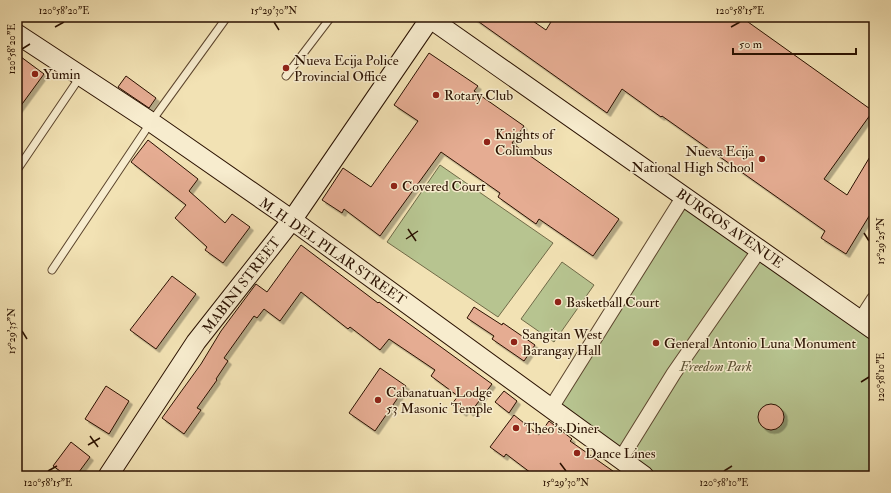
<svg xmlns="http://www.w3.org/2000/svg" width="891" height="493" viewBox="0 0 891 493" font-family="'IM FELL Double Pica',serif">
  <style>
    .green { fill: #b7c490; stroke: #706a48 }
    .building { fill: #e5ac92; stroke: #2a1100; filter: url(#shadow) }
    .lines { fill: none; stroke-linecap: round; stroke-linejoin: round }
    .lane-casing { stroke: #5c452d; stroke-width: 9 }
    .street-casing { stroke: #5c452d; stroke-width: 16 }
    .secondary-casing { stroke: #2a1100; stroke-width: 21 }
    .lane { stroke: #f7ecce; stroke-width: 7 }
    .street { stroke: #f7ecce; stroke-width: 14 }
    .secondary { stroke: #f7ecce; stroke-width: 19 }
    .ticks { fill: none; stroke: #2a1100; stroke-width: 1.5 }
    .poi-dot { fill: #8f2418; stroke: #f7ecce; stroke-width: 1.5 }
    .labels { text-anchor: middle; stroke-width: 3; stroke-linejoin: round; paint-order: stroke }
    .poi-label { font-size: 14px; fill: #2a1100; stroke: #f7ecce; text-anchor: start }
    .street-label { font-size: 14px; fill: #2a1100; stroke: #f7ecce }
    .park-label { font-size: 14px; font-style: italic; fill: #5b5032; stroke: #f7ecce }
    .neatline { fill: none; stroke: #2a1100; stroke-width: 1.5 }
    .ticks-label { font-size: 10px; text-anchor: middle; fill: #2a1100 }
  </style>
  <defs>
    <filter id="shadow"><feDropShadow dx="3.5" dy="3.5" stdDeviation="0" flood-color="#0004"/></filter>
  </defs>
  <rect width="100%" height="100%" fill="#f2e2b4"/>
  <filter id="stains"><feTurbulence type="fractalNoise" baseFrequency=".005" numOctaves="4"/><feColorMatrix values="0 0 0 0 .2 0 0 0 0 .09 0 0 0 0 .02 0 0 0 .5 -.17"/></filter>
  <radialGradient id="worn" r=".72"><stop offset=".6" stop-color="#630" stop-opacity="0"/><stop offset="1" stop-color="#630" stop-opacity=".3"/></radialGradient>
  <path class="green" d="M 440,165 L 553,243 L 498,317 L 387,242 Z
    M 685,209 L 874,341 L 874,476 L 656,476 L 556,406 Z
    M 562,262 L 594,285 L 554,342 L 521,319 Z"/>
  <path class="building" d="M 472,17 L 527,17 L 546,30 L 554,17 L 741,17 L 873,111 L 824,179 L 847,195 L 874,150 L 874,208 L 846,254 L 821,238 L 825,231 L 662,116 L 661,117 L 622,89 L 607,113 Z
    M 429,53 L 478,86 L 474,91 L 524,126 L 512,143 L 619,219 L 593,256 L 539,219 L 536,224 L 498,197 L 500,193 L 441,152 L 380,236 L 344,209 L 342,213 L 322,200 L 343,168 L 371,187 L 418,121 L 394,105 Z
    M 17,54 L 44,74 L 17,111 Z
    M 126,76 L 156,98 L 149,108 L 118,87 Z
    M 148,140 L 198,179 L 189,191 L 225,223 L 232,214 L 250,227 L 223,263 L 205,250 L 207,247 L 175,218 L 186,205 L 131,162 Z
    M 301,245 L 378,303 L 379,302 L 492,384 L 470,413 L 466,409 L 463,413 L 452,404 L 458,396 L 431,376 L 435,370 L 389,339 L 380,350 L 350,327 L 348,329 L 301,292 L 280,321 L 264,309 L 257,318 L 254,316 L 224,358 L 228,361 L 216,379 L 217,380 L 197,408 L 201,410 L 184,434 L 162,418 L 201,364 L 221,331 L 256,284 L 267,292 Z
    M 172,276 L 196,294 L 156,349 L 130,330 Z
    M 474,307 L 502,325 L 503,323 L 535,345 L 524,361 L 492,339 L 494,336 L 467,318 Z
    M 380,368 L 406,386 L 375,431 L 349,413 Z
    M 106,386 L 129,401 L 109,434 L 85,419 Z
    M 504,391 L 517,401 L 509,413 L 495,402 Z
    M758 417a13 13 0 1 1 26 0a13 13 0 1 1-26 0Z
    M 514,415 L 539,435 L 549,421 L 572,439 L 570,441 L 620,476 L 535,476 L 506,454 L 504,457 L 490,447 Z
    M 71,442 L 90,457 L 76,476 L 67,476 L 53,466 Z"/>
  <g class="lines">
    <defs>
      <path id="lane" d="M 286,76 L 331,17
        M 17,170 L 80,77
        M 52,270 L 151,122 L 227,17"/>
      <path id="street" d="M 863,316 L 874,299
        M 551,408 L 684,196
        M 620,460 L 674,373 L 760,249"/>
      <path id="secondary" d="M 428,17 L 874,330
        M 17,34 L 151,122 L 292,220 L 644,476
        M 108,476 L 196,342 L 292,220 L 431,17"/>
    </defs>
    <use href="#lane" class="lane-casing"/>
    <use href="#street" class="street-casing"/>
    <use href="#secondary" class="secondary-casing"/>
    <use href="#lane" class="lane"/>
    <use href="#street" class="street"/>
    <use href="#secondary" class="secondary"/>
  </g>
  <path class="ticks" d="M 274,22 L 279,30M 55,27 L 64,22M 731,27 L 740,22M 22,49 L 30,44M 408,229 L 416,241M 864,233 L 869,241M 406,239 L 418,231M 22,331 L 27,339M 861,382 L 869,377M 90,436 L 98,447M 88,445 L 100,438M 560,463 L 566,471M 48,471 L 57,466M 724,471 L 732,466"/>
  <g class="poi-dot">
    <circle cx="286" cy="68" r="4"/>
    <circle cx="35" cy="74" r="4"/>
    <circle cx="436" cy="95" r="4"/>
    <circle cx="487" cy="142" r="4"/>
    <circle cx="762" cy="159" r="4"/>
    <circle cx="394" cy="186" r="4"/>
    <circle cx="558" cy="302" r="4"/>
    <circle cx="514" cy="342" r="4"/>
    <circle cx="656" cy="343" r="4"/>
    <circle cx="378" cy="400" r="4"/>
    <circle cx="516" cy="428" r="4"/>
    <circle cx="577" cy="453" r="4"/>
  </g>
  <g class="labels">
    <g class="poi-label">
      <text x="294" y="65">Nueva Ecija Police<tspan x="294" dy="16">Provincial Office</tspan></text>
      <text x="43" y="79">Yumin</text>
      <text x="444" y="100">Rotary Club</text>
      <text x="495" y="139">Knights of<tspan x="495" dy="16">Columbus</tspan></text>
      <text x="754" y="156" text-anchor="end">Nueva Ecija<tspan x="754" dy="16">National High School</tspan></text>
      <text x="402" y="191">Covered Court</text>
      <text x="566" y="307">Basketball Court</text>
      <text x="522" y="339">Sangitan West<tspan x="522" dy="16">Barangay Hall</tspan></text>
      <text x="664" y="348">General Antonio Luna Monument</text>
      <text x="386" y="397">Cabanatuan Lodge<tspan x="386" dy="16">53 Masonic Temple</tspan></text>
      <text x="524" y="433">Theo's Diner</text>
      <text x="585" y="458">Dance Lines</text>
    </g>
    <g class="street-label">
      <text transform="translate(730 228) rotate(35)" y="5">BURGOS AVENUE</text>
      <text transform="translate(333 251) rotate(35)" y="5">M. H. DEL PILAR STREET</text>
      <text transform="translate(241 285) rotate(-52)" y="5">MABINI STREET</text>
    </g>
    <g class="park-label">
      <text x="716" y="371">Freedom Park</text>
    </g>
  </g>
  <rect width="891" height="493" fill="none" stroke="#f2e2b4" stroke-width="44"/>
  <path d="M733 48v6h123v-6" fill="none" stroke="#2a1100" stroke-width="2"/>
  <text x="739" y="48" font-size="12" fill="#2a1100" stroke="#f7ecce" stroke-width="3" paint-order="stroke">50 m</text>
  <rect x="22" y="22" width="847" height="449" class="neatline"/>
  <g class="ticks-label">
    <text x="64" y="14">120°58'20"E</text>
    <text x="274" y="14">15°29'30"N</text>
    <text x="740" y="14">120°58'15"E</text>
    <text transform="translate(11 49) rotate(-90)" y="4">120°58'20"E</text>
    <text transform="translate(880 241) rotate(-90)" y="4">15°29'25"N</text>
    <text transform="translate(11 331) rotate(-90)" y="4">15°29'35"N</text>
    <text transform="translate(880 377) rotate(-90)" y="4">120°58'10"E</text>
    <text x="48" y="486">120°58'15"E</text>
    <text x="566" y="486">15°29'30"N</text>
    <text x="724" y="486">120°58'10"E</text>
  </g>
  <rect width="100%" height="100%" filter="url(#stains)"/>
  <rect width="100%" height="100%" fill="url(#worn)"/>
</svg>
